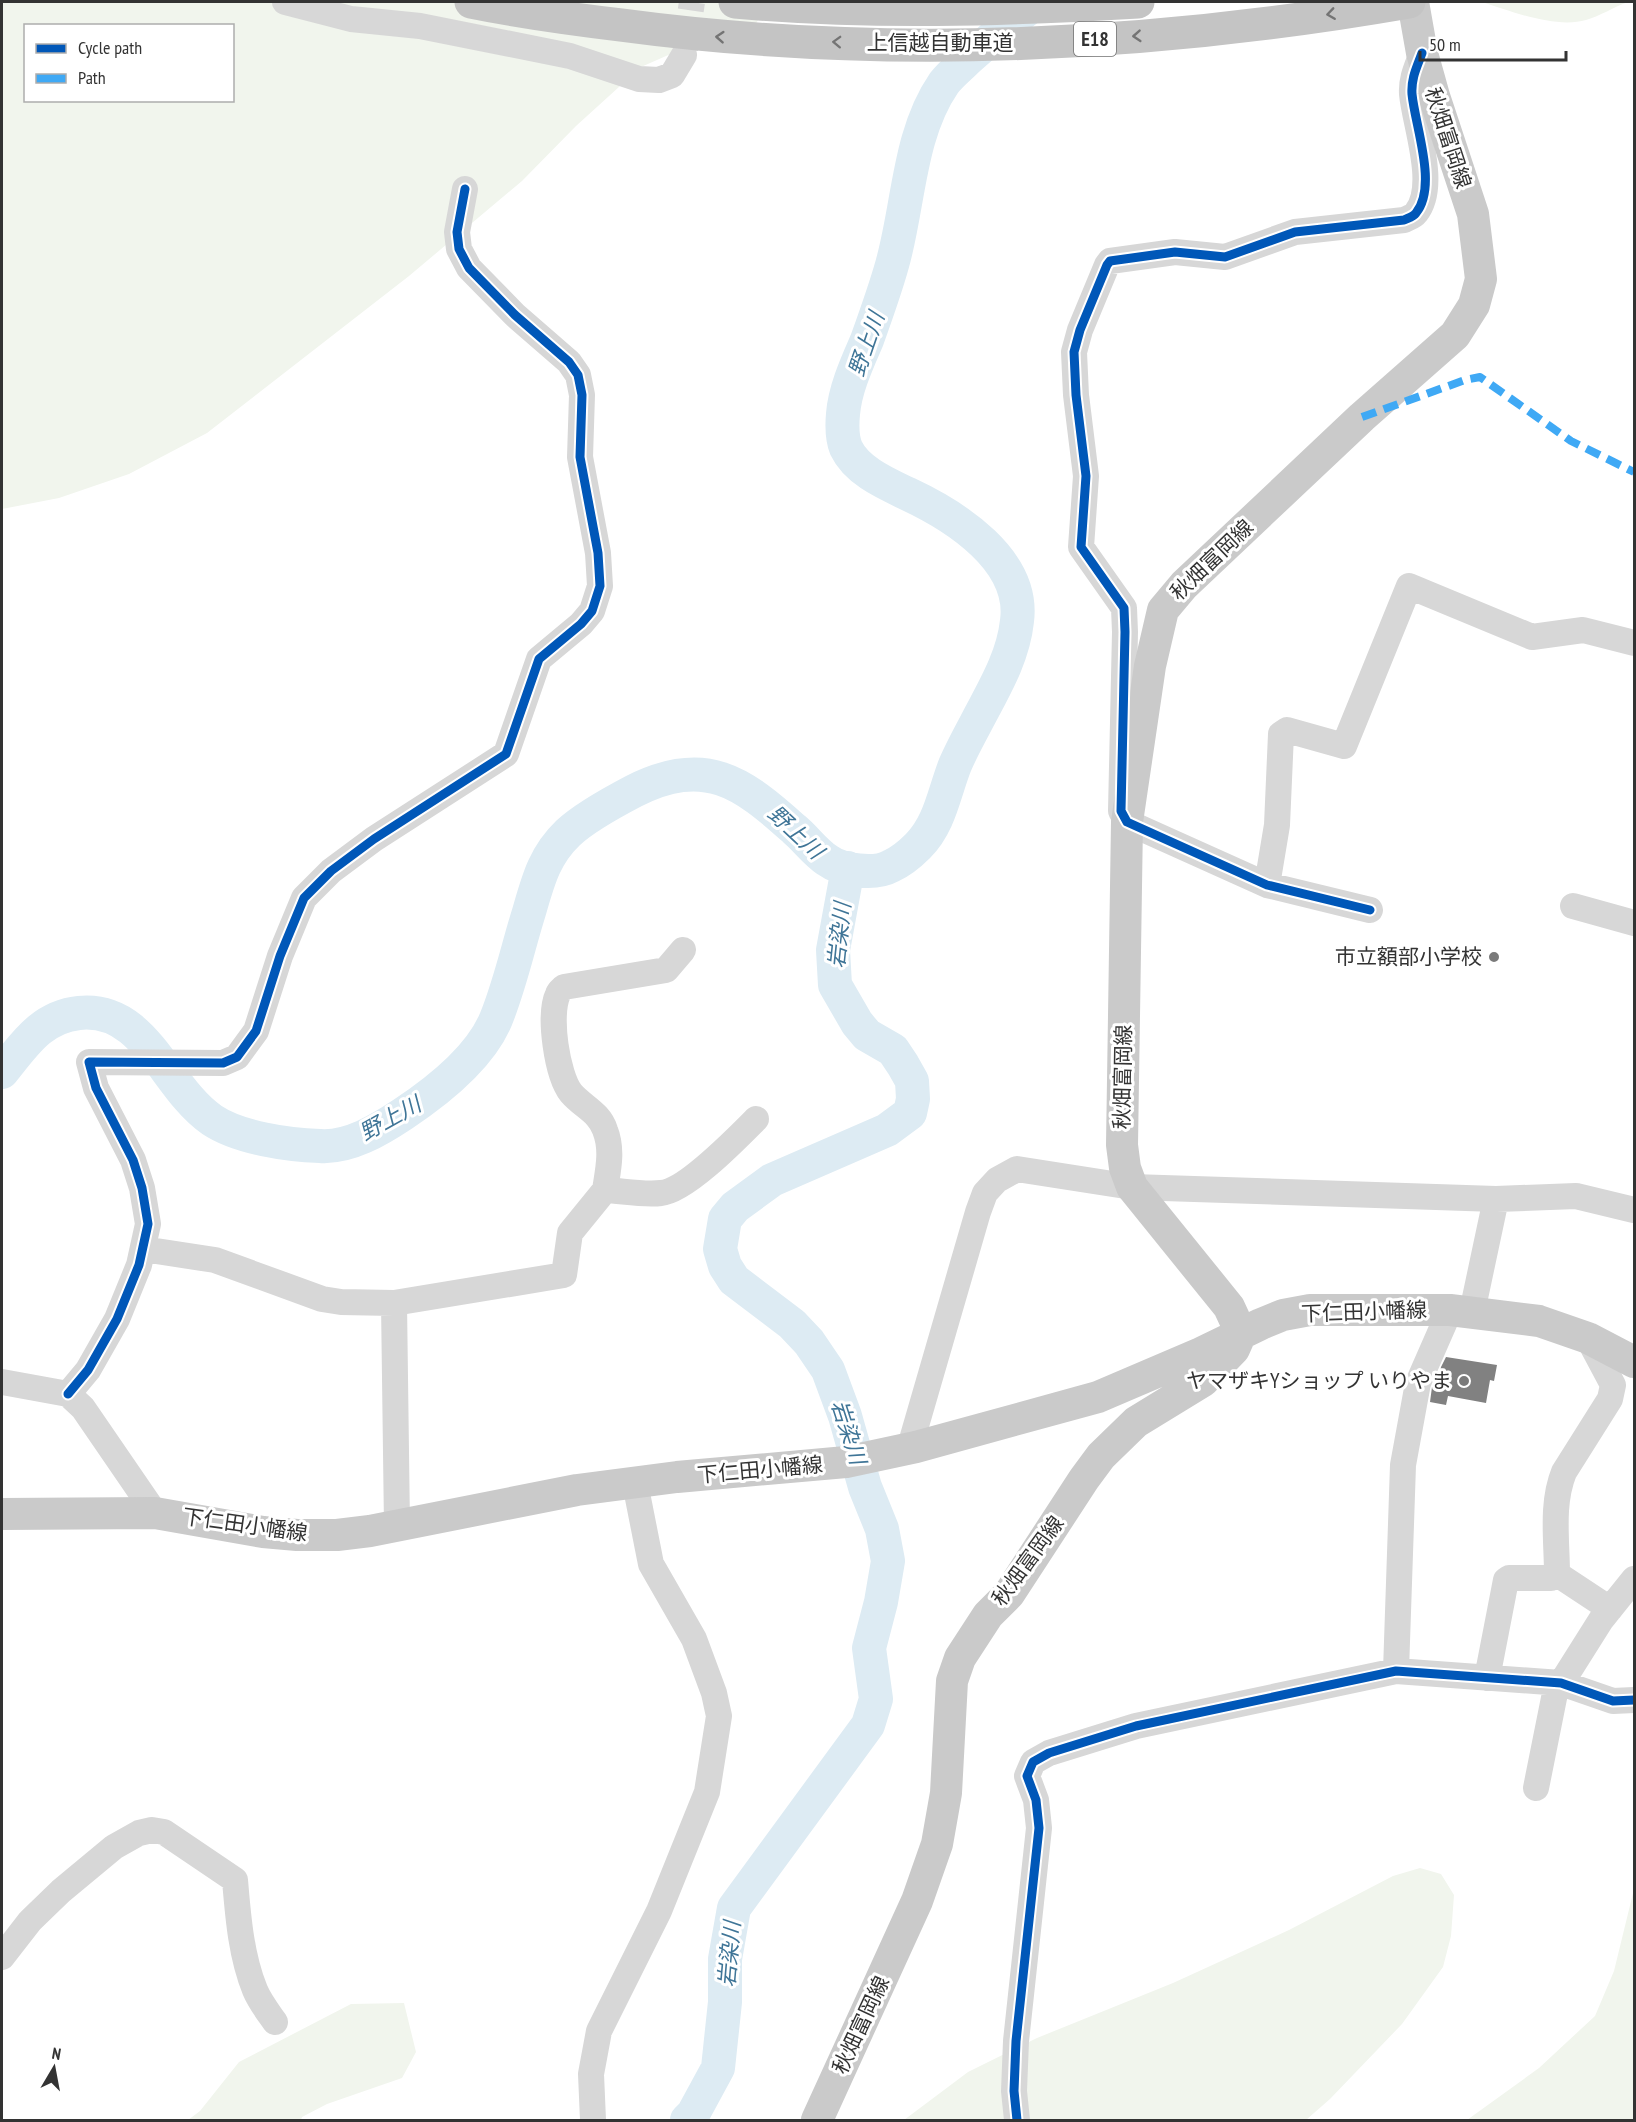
<svg xmlns="http://www.w3.org/2000/svg" width="1636" height="2122" viewBox="0 0 1636 2122" font-family="'PT Sans Narrow','Noto Sans JP',sans-serif">
  <style>
    .green { fill: #f1f5ed; fill-rule: evenodd }
    .lines { fill: none; stroke-linecap: round; stroke-linejoin: round }
    .river { stroke: #ddebf3; stroke-width: 34 }
    .building { fill: #818181 }
    .minor-tunnel { stroke: #d6d6d6; stroke-width: 26; stroke-dasharray: 26 13; stroke-linecap: butt }
    .minor { stroke: #d7d7d7; stroke-width: 26 }
    .major { stroke: #cacaca; stroke-width: 32 }
    .highway { stroke: #c4c4c4; stroke-width: 33 }
    .quiet { stroke: #3fa9f5; stroke-width: 8; stroke-dasharray: 15 8; stroke-linecap: butt }
    .cycleway-casing { stroke: #fff; stroke-width: 13 }
    .cycleway { stroke: #0057b8; stroke-width: 9 }
    .oneway { stroke: #747474 }
    .poi-dot { fill: #7a7a7a; stroke: #fff; stroke-width: 2 }
    .labels { text-anchor: middle; stroke-width: 6; stroke-linejoin: round; paint-order: stroke }
    .shield { fill: #fff; stroke: #707070; stroke-width: 1.5 }
    .shield-label { font-size: 20px; font-weight: bold; fill: #333 }
    .street-label { font-size: 21px; fill: #333; stroke: #fff }
    .poi-label { font-size: 21px; fill: #333; stroke: #fff; text-anchor: end }
    .water-label { font-size: 22px; font-style: italic; fill: #3f7597; stroke: #fff }
  </style>
  <rect width="100%" height="100%" fill="#fff"/>
  <path class="green" d="M 2,2 L 768,2 L 753,29 L 682,49 L 641,67 L 576,126 L 522,181 L 409,276 L 207,433 L 129,474 L 59,498 L 2,509 ZM 26,26 L 232,26 L 232,100 L 26,100 Z
    M 1482,2 L 1628,2 C 1614,7 1600,16 1586,20 C 1556,29 1510,11 1482,2 Z
    M 1420,1868 L 1441,1874 L 1454,1895 L 1451,1936 L 1443,1967 L 1402,2024 L 1330,2099 L 1306,2120 L 904,2120 L 968,2072 L 1037,2038 L 1173,1983 L 1289,1930 L 1393,1876 Z
    M 1634,1889 L 1634,2120 L 1467,2120 L 1539,2068 L 1595,2016 L 1614,1971 Z
    M 404,2003 L 416,2052 L 402,2078 L 327,2104 L 302,2117 L 301,2120 L 188,2120 L 200,2111 L 239,2062 L 351,2004 Z"/>
  <g class="lines">
    <path class="river" d="M 2,1072 C 24,1045 41,1017 79,1013 C 146,1006 164,1087 212,1120 C 239,1138 288,1145 320,1146 C 349,1148 379,1130 403,1114 C 436,1092 480,1058 496,1019 C 510,985 518,947 529,912 C 538,881 544,856 568,833 C 585,817 613,802 634,791 C 705,755 742,782 794,829 C 805,838 815,852 827,860 C 842,871 875,875 891,866 C 900,862 911,853 918,846 C 940,824 944,793 955,765 C 961,751 968,738 975,725 C 992,692 1013,659 1017,621 C 1025,560 955,516 908,494 C 885,483 857,471 846,448 C 842,438 842,425 843,414 C 845,389 857,363 867,340 C 876,315 885,290 892,265 C 909,206 908,135 944,83 C 951,74 960,67 968,59 C 990,39 1013,20 1037,2
      M 687,2120 L 693,2114 L 718,2068 L 725,2002 L 725,1959 L 734,1908 L 868,1725 L 876,1699 L 869,1648 L 881,1602 L 888,1561 L 882,1529 L 865,1487 L 845,1416 L 828,1370 L 809,1342 L 792,1324 L 734,1280 L 725,1266 L 720,1249 L 725,1219 L 735,1207 L 772,1180 L 887,1130 L 910,1113 L 913,1099 L 912,1081 L 903,1065 L 893,1050 L 867,1035 L 857,1023 L 835,985 L 833,950 L 848,868"/>
  </g>
  <path class="building" d="M 1446,1357 L 1497,1365 L 1494,1381 L 1490,1380 L 1486,1403 L 1448,1396 L 1446,1405 L 1430,1402 L 1432,1387 L 1434,1384 L 1438,1384 L 1441,1367 Z"/>
  <g class="lines">
    <path class="minor-tunnel" d="M 685,49 L 692,2"/>
    <path class="minor" d="M 285,2 L 351,19 L 420,26 L 570,56 L 639,79 L 659,80 L 672,75 L 684,55
      M 1267,885 L 1277,825 L 1281,734 L 1287,730 L 1344,746 L 1409,586 L 1532,637 L 1583,630 L 1634,643
      M 1573,906 L 1634,923
      M 1370,910 L 1267,885 L 1127,822 L 1121,811 L 1125,632 L 1124,608 L 1081,547 L 1086,476 L 1076,395 L 1074,352 L 1080,330 L 1107,265 L 1110,261 L 1175,252 L 1225,257 L 1295,232 L 1404,220 C 1408,218 1413,217 1416,213 C 1438,186 1415,126 1412,94 C 1411,78 1417,67 1422,53
      M 605,1190 C 608,1170 613,1150 605,1130 C 599,1112 583,1107 571,1093 C 557,1075 548,1015 558,994 C 559,991 562,989 564,987 L 666,970 L 683,950
      M 143,1249 L 215,1260 L 322,1299 L 341,1302 L 394,1303
      M 1472,1312 L 1496,1199
      M 2,1382 L 68,1394 L 83,1408 L 155,1513
      M 68,1394 L 88,1370 L 117,1319 L 139,1265 L 148,1224 L 142,1188 L 133,1160 L 96,1088 L 89,1062 L 223,1063 L 237,1057 L 256,1031 L 280,956 L 304,898 L 331,871 L 374,839 L 506,754 L 539,659 L 581,624 L 592,611 L 600,586 L 598,553 L 580,457 L 582,395 L 578,375 L 569,362 L 515,315 L 469,268 L 459,249 L 457,232 L 465,189
      M 916,1447 L 913,1436 L 978,1212 L 985,1193 L 997,1180 L 1017,1169 L 1132,1187 L 1496,1199 L 1576,1196 L 1634,1210
      M 397,1526 L 394,1303 L 564,1275 L 570,1233 L 605,1190 C 623,1191 643,1195 661,1193 C 686,1191 738,1137 756,1119
      M 1557,1574 L 1610,1609
      M 1396,1671 L 1403,1465 L 1418,1383 L 1450,1310
      M 1487,1678 L 1506,1580 L 1509,1578 L 1551,1578 L 1557,1574 C 1557,1541 1551,1504 1564,1472 L 1610,1399 L 1613,1385 L 1588,1338
      M 1536,1788 L 1555,1693 L 1601,1620 L 1634,1579
      M 2,1957 L 30,1921 L 61,1891 L 114,1847 L 139,1833 L 152,1830 L 164,1832 L 235,1880 C 238,1916 241,1956 255,1990 C 260,2002 268,2012 275,2022
      M 593,2120 L 591,2074 L 599,2031 L 659,1911 L 707,1792 L 719,1716 L 714,1693 L 694,1639 L 651,1564 L 635,1483
      M 1017,2120 L 1014,2091 L 1016,2041 L 1039,1828 L 1036,1800 L 1027,1776 L 1033,1762 L 1049,1753 L 1136,1726 L 1396,1671 L 1561,1683 L 1613,1701 L 1634,1700"/>
    <path class="major" d="M 1241,1333 L 1229,1307 L 1132,1187 L 1125,1168 L 1122,1145 L 1127,822 L 1150,666 L 1163,610 L 1184,585 L 1362,417 L 1455,335 L 1474,305 L 1481,279 L 1473,214 L 1434,96 L 1422,53 L 1413,2
      M 2,1514 L 155,1513 L 263,1532 L 297,1535 L 337,1535 L 370,1531 L 577,1490 L 677,1477 L 846,1462 L 916,1447 L 1098,1397 L 1201,1353 L 1261,1324 L 1283,1315 L 1310,1310 L 1450,1310 L 1539,1321 L 1588,1338 L 1634,1362
      M 817,2120 L 917,1901 L 937,1844 L 946,1793 L 952,1681 L 960,1658 L 988,1615 L 1009,1594 L 1084,1479 L 1101,1456 L 1136,1422 L 1203,1381 L 1234,1349 L 1238,1340"/>
    <path class="highway" d="M 471,2 C 520,12 571,19 621,25 C 882,60 1150,47 1409,2
      M 735,2 C 869,14 1005,10 1138,2"/>
    <path class="quiet" d="M 1362,417 L 1465,380 L 1480,377 L 1571,441 L 1634,472"/>
    <defs>
      <path id="cycleway" d="M 1370,910 L 1267,885 L 1127,822 L 1121,811 L 1125,632 L 1124,608 L 1081,547 L 1086,476 L 1076,395 L 1074,352 L 1080,330 L 1107,265 L 1110,261 L 1175,252 L 1225,257 L 1295,232 L 1404,220 C 1408,218 1413,217 1416,213 C 1438,186 1415,126 1412,94 C 1411,78 1417,67 1422,53
        M 68,1394 L 88,1370 L 117,1319 L 139,1265 L 148,1224 L 142,1188 L 133,1160 L 96,1088 L 89,1062 L 223,1063 L 237,1057 L 256,1031 L 280,956 L 304,898 L 331,871 L 374,839 L 506,754 L 539,659 L 581,624 L 592,611 L 600,586 L 598,553 L 580,457 L 582,395 L 578,375 L 569,362 L 515,315 L 469,268 L 459,249 L 457,232 L 465,189
        M 1017,2120 L 1014,2091 L 1016,2041 L 1039,1828 L 1036,1800 L 1027,1776 L 1033,1762 L 1049,1753 L 1136,1726 L 1396,1671 L 1561,1683 L 1613,1701 L 1634,1700"/>
    </defs>
    <use href="#cycleway" class="cycleway-casing"/>
    <use href="#cycleway" class="cycleway"/>
  </g>
  <defs><path id="oneway-chevron" d="M-2-3.5L2.5 0L-2 3.5" fill="none" stroke-width="1.6" stroke-linecap="round" stroke-linejoin="round" transform="scale(1.5)"/></defs>
  <g class="oneway">
    <use href="#oneway-chevron" transform="translate(1331 14) rotate(172)"/>
    <use href="#oneway-chevron" transform="translate(1137 36) rotate(176)"/>
    <use href="#oneway-chevron" transform="translate(720 37) rotate(-176)"/>
    <use href="#oneway-chevron" transform="translate(837 42) rotate(-178)"/>
  </g>
  <g class="poi-dot">
    <circle cx="1494" cy="957" r="6"/>
    <circle cx="1464" cy="1381" r="6"/>
  </g>
  <g class="labels">
    <rect class="shield" x="1074" y="22" width="42" height="34" rx="4.5"/>
    <g class="shield-label">
      <text x="1095" y="46">E18</text>
    </g>
    <g class="street-label">
      <text x="940" y="50">上信越自動車道</text>
      <text transform="translate(1448 138) rotate(72)" y="7">秋畑富岡線</text>
      <text transform="translate(1212 560) rotate(-44)" y="7">秋畑富岡線</text>
      <text transform="translate(1123 1077) rotate(-89)" y="7">秋畑富岡線</text>
      <text transform="translate(1364 1312) rotate(-2)" y="7">下仁田小幡線</text>
      <text transform="translate(760 1470) rotate(-5)" y="7">下仁田小幡線</text>
      <text transform="translate(245 1525) rotate(8)" y="7">下仁田小幡線</text>
      <text transform="translate(1028 1561) rotate(-54)" y="7">秋畑富岡線</text>
      <text transform="translate(861 2025) rotate(-65)" y="7">秋畑富岡線</text>
    </g>
    <g class="poi-label">
      <text x="1482" y="964">市立額部小学校</text>
      <text x="1452" y="1388">ヤマザキYショップ いりやま</text>
    </g>
    <g class="water-label">
      <text transform="translate(866 344) rotate(-71)" y="8">野上川</text>
      <text transform="translate(796 832) rotate(43)" y="8">野上川</text>
      <text transform="translate(839 935) rotate(-84)" y="8">岩染川</text>
      <text transform="translate(390 1118) rotate(-29)" y="8">野上川</text>
      <text transform="translate(849 1432) rotate(72)" y="8">岩染川</text>
      <text transform="translate(729 1954) rotate(-85)" y="8">岩染川</text>
    </g>
  </g>
  <rect width="1636" height="2122" fill="none" stroke="#333333" stroke-width="6"/>
  <rect x="24" y="24" width="210" height="78" fill="#ffffff" stroke="#adadad" stroke-width="1.5"/>
  <rect x="36" y="44" width="30" height="9" fill="#0057b8" stroke="#adadad" stroke-width="1.5"/>
  <text x="78" y="54" font-size="18" fill="#333333">Cycle path</text>
  <rect x="36" y="74" width="30" height="9" fill="#3fa9f5" stroke="#adadad" stroke-width="1.5"/>
  <text x="78" y="84" font-size="18" fill="#333333">Path</text>
  <g transform="translate(54 2068) rotate(10)" stroke="#ffffff" stroke-width="4.5" paint-order="stroke">
  <path d="M0-4.5L10 22L0 15L-10 22Z" fill="#333333"/>
  <text y="-9" font-size="16" font-weight="bold" text-anchor="middle" fill="#333333">N</text>
  </g>
  <path d="M1420 51v9h146v-9" fill="none" stroke="#333333" stroke-width="3"/>
  <text x="1429" y="51" font-size="18" fill="#333333" stroke="#ffffff" stroke-width="4.5" paint-order="stroke">50 m</text>
</svg>
